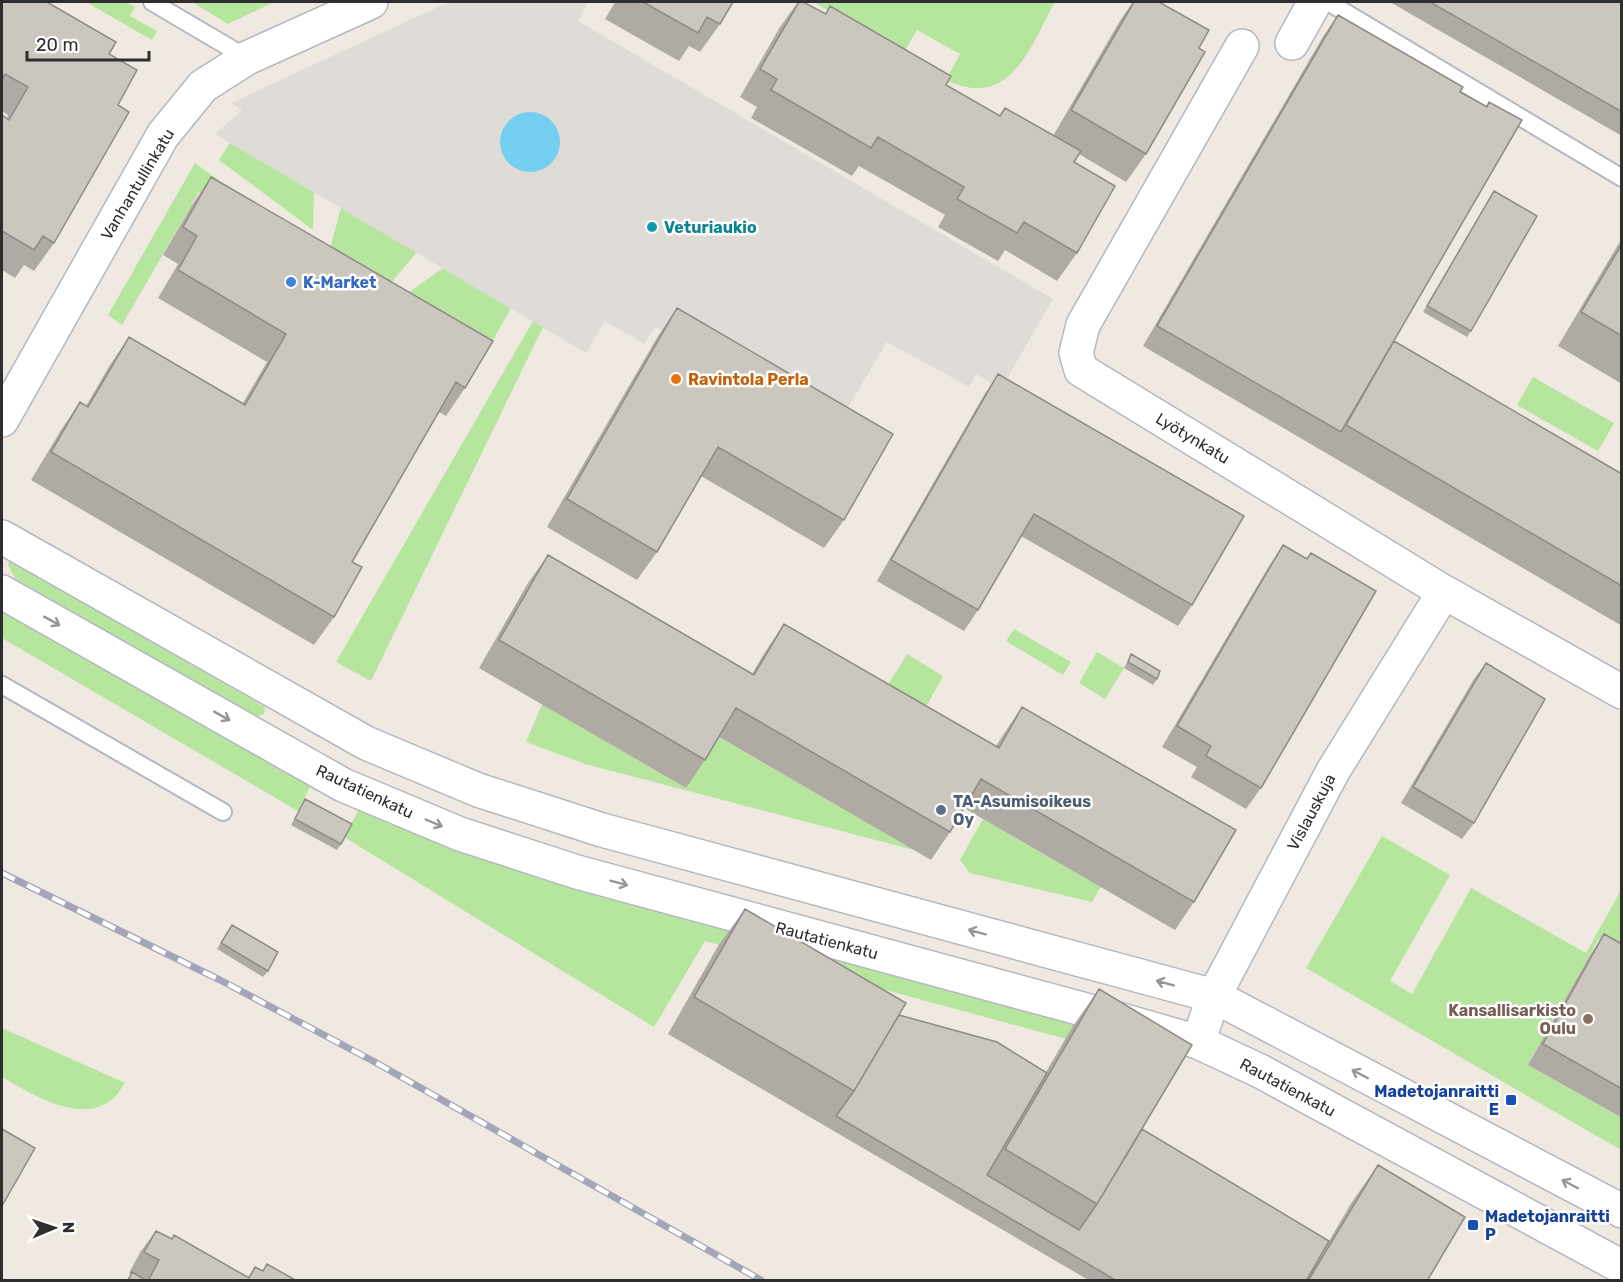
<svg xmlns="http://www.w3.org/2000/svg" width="1623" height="1282" viewBox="0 0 1623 1282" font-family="Rubik,sans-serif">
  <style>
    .green { fill: #b6e59e }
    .plaza { fill: #dfdcd8 }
    .water { fill: #75cff0 }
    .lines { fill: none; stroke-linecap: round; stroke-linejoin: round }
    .lane-casing { stroke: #b4b7c1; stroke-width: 20 }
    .street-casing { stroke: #b4b7c1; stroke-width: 36 }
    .secondary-casing { stroke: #b4b7c1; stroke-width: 36 }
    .lane { stroke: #fff; stroke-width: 16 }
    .street { stroke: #fff; stroke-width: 33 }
    .secondary { stroke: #fff; stroke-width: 33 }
    .rail-casing { stroke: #a3a6b8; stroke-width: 7 }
    .rail { stroke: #fff; stroke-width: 4.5; stroke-dasharray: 14; stroke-linecap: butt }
    .wall { fill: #afaba4 }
    .building { fill: #cbc7bf; stroke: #8e8b86; stroke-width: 1.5 }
    .oneway { stroke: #969696 }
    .culture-dot { fill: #0f9aa8; stroke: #fff; stroke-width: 2 }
    .shop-dot { fill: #3f7fe0; stroke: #fff; stroke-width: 2 }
    .food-dot { fill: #e8710a; stroke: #fff; stroke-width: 2 }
    .service-dot { fill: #5c6f8a; stroke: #fff; stroke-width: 2 }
    .education-dot { fill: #8d6e63; stroke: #fff; stroke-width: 2 }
    .transit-dot { fill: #1a4fb4; stroke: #fff; stroke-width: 2 }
    .labels { text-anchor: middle; stroke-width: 5; stroke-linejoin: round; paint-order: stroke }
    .street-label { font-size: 16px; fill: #2e2e2e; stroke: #fff }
    .culture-label { font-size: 16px; font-weight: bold; fill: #0d838f; stroke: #fff; text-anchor: start }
    .shop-label { font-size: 16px; font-weight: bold; fill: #366cbe; stroke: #fff; text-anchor: start }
    .food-label { font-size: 16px; font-weight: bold; fill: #c56008; stroke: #fff; text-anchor: start }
    .service-label { font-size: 16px; font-weight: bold; fill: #4e5e75; stroke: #fff; text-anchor: start }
    .education-label { font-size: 16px; font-weight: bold; fill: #785e54; stroke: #fff; text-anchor: end }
    .transit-label { font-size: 16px; font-weight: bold; fill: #164399; stroke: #fff; text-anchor: end }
  </style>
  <rect width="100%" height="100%" fill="#efe9e1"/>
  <path class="green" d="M 86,2 L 126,2 L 135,7 L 130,16 L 157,31 L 152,40 Z
    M 192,2 L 274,2 L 228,24 Z
    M 813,2 L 1055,2 C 1030,47 1011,111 946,80 L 960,54 L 917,30 L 904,52 Z
    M 230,143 L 314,192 L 313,230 L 219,160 Z
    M 195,163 L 236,193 L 228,208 L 199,192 L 122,325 L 108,315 Z
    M 341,208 L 417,252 L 390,284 L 330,249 Z
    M 443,268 L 511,308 L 492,342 L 408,293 Z
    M 533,321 L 543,327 L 371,681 L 336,662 Z
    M 1533,377 L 1614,423 L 1598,451 L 1517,405 Z
    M 9,562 L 12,562 L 265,707 L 264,714 L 254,717 L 15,578 L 8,565 Z
    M 2,606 L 311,785 L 298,811 L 2,638 Z
    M 1014,629 L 1071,662 L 1063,675 L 1006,641 Z
    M 1097,652 L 1124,668 L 1105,699 L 1079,683 Z
    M 907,654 L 943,676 L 926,707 L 888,685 Z
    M 542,704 L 686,788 L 717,736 L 914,850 L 585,764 L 526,742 Z
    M 359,809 L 456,849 L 578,890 L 1085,1026 L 1081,1043 L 705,941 L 654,1027 L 344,837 Z
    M 983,819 L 1101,887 L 1092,902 L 970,873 L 960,860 Z
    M 1382,836 L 1450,875 L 1390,981 L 1412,994 L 1471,888 L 1586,953 L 1621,890 L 1621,952 L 1598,940 L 1528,1065 L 1621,1118 L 1621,1150 L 1306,968 Z
    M 2,1028 L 125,1083 C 121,1089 116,1097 110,1101 C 78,1124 30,1093 2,1077 Z"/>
  <path class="plaza" d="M 449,2 L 588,2 L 578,21 L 1053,299 L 1001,389 L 976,374 L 969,387 L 887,342 L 834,431 L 655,327 L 644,344 L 605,321 L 586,353 L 215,134 L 242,110 L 231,103 Z"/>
  <path class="water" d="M500 142a30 30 0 1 1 60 0a30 30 0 1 1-60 0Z"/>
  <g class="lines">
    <defs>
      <path id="lane" d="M 152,2 L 247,58
        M 1328,2 L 1622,178
        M 2,685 L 223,812"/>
      <path id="street" d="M 1292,43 L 1315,2
        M 1242,46 L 1083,325 L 1076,353 L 1081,370 L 1444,592 L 1622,692
        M 2,420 L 163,135 L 203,86 L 247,58 L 371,2
        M 1198,1042 L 1214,996 L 1333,771 L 1444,592"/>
      <path id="secondary" d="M 2,537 L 366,743 L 478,790 L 602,830 L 1214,996 L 1622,1211
        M 2,592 L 343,785 L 460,834 L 577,872 L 1108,1016 L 1198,1042 L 1260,1071 L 1622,1267"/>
    </defs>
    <use href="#lane" class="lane-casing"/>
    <use href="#street" class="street-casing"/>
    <use href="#secondary" class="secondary-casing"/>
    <use href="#lane" class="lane"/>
    <use href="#street" class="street"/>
    <use href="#secondary" class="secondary"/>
    <defs>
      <path id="rail" d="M 2,873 L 220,980 L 373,1061 L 761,1280"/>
    </defs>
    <use href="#rail" class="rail-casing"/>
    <use href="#rail" class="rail"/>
  </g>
  <path class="wall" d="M 2,2 L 109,54 L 118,105 L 54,243 L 34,271 L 24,265 L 15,278 L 2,270 L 2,115 L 7,118 L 8,115 L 2,111 Z
    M 615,2 L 733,2 L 720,24 L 700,52 L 689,46 L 679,61 L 605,19 Z
    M 798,2 L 825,14 L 830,6 L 946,85 L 999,116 L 1005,108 L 1053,136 L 1121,19 L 1133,2 L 1159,2 L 1199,48 L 1146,154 L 1126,182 L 1079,154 L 1074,162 L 1077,253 L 1057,281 L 1005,250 L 998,261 L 938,227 L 945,215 L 859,166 L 852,176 L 751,118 L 757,107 L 740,97 L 780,27 Z
    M 1390,2 L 1622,2 L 1622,136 Z
    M 1338,15 L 1460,92 L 1486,106 L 1489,102 L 1391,346 L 1622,474 L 1622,626 L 1143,346 L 1324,35 Z
    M 211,177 L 465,388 L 446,416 L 439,412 L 352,562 L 334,617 L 314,645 L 31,480 L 61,430 L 80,402 L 86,406 L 110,365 L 129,337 L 243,403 L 267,362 L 158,298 L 178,264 L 163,255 L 192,205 Z
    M 1494,191 L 1471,331 L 1467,337 L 1423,312 Z
    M 1622,238 L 1622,384 L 1558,346 Z
    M 677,308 L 844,520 L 824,548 L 701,476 L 657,552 L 637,580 L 547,527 L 658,336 Z
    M 998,374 L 1192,605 L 1178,626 L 1021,536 L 978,610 L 964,631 L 877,581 L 984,395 Z
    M 1283,545 L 1261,788 L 1246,809 L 1191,777 L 1197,767 L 1162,747 L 1269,566 Z
    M 548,555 L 752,674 L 765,652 L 784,624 L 996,746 L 1003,735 L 1022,707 L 1194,902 L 1175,930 L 964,808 L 950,832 L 931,860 L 719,737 L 705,760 L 686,788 L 479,668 L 528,583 Z
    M 1131,654 L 1157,679 L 1153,685 L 1124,668 Z
    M 1486,663 L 1474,823 L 1462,839 L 1401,803 L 1474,679 Z
    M 305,799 L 341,844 L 337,850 L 291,825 Z
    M 745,909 L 899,1015 L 1046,1072 L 1073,1026 L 1099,989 L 1142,1129 L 1329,1241 L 1352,1202 L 1378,1165 L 1427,1281 L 1090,1281 L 668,1034 L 718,946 Z
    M 232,925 L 268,971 L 263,977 L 217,949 Z
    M 1604,934 L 1622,944 L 1622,1118 L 1528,1065 L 1590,955 Z
    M 156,1231 L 171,1239 L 174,1235 L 248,1277 L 255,1267 L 262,1271 L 267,1264 L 297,1281 L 126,1281 L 131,1274 L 129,1273 L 141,1251 Z"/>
  <path class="building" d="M 2,2 L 47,2 L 116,42 L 109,54 L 137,70 L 118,105 L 129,112 L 54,243 L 43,236 L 34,250 L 2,231 L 2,115 L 9,120 L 28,87 L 5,74 L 2,80 Z
    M 643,2 L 733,2 L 720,24 L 707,17 L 698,33 Z
    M 799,2 L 803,2 L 826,14 L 830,6 L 951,76 L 946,85 L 1000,116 L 1005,108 L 1081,151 L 1074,162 L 1115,186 L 1077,253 L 1024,222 L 1017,233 L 957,199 L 964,187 L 878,137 L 871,148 L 771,90 L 777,79 L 760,69 Z
    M 1134,2 L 1159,2 L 1209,30 L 1199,48 L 1205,52 L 1146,154 L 1071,110 Z
    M 1430,2 L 1622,2 L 1622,112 Z
    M 1338,15 L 1463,87 L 1460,92 L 1487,107 L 1489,102 L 1522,120 L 1341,432 L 1157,326 Z
    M 211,177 L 493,341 L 465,388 L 456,382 L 352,562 L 362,567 L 334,617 L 51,452 L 80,402 L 88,407 L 129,337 L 245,405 L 286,334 L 178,270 L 197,236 L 183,227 Z
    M 1494,191 L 1537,216 L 1471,331 L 1427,306 Z
    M 1622,244 L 1622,336 L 1581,312 Z
    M 677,308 L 893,434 L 844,520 L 718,447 L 657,552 L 567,499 Z
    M 1394,341 L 1622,474 L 1622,586 L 1346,425 Z
    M 998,374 L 1244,516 L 1192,605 L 1034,514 L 978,610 L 891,560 Z
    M 1283,545 L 1307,559 L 1311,553 L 1376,591 L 1261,788 L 1206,756 L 1211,746 L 1177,726 Z
    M 548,555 L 754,675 L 784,624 L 999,748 L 1022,707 L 1236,830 L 1194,902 L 981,779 L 950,832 L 736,708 L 705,760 L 499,640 Z
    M 1131,654 L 1160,671 L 1157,679 L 1128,662 Z
    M 1486,663 L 1545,699 L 1474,823 L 1413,787 Z
    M 305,799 L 352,824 L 341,844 L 295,819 Z
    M 745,909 L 906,1003 L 854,1091 L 694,997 Z
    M 232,925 L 278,952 L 268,971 L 221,943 Z
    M 1604,934 L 1622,944 L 1622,1089 L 1543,1044 Z
    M 1099,989 L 1192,1045 L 1097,1204 L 1005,1149 Z
    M 899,1015 L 997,1042 L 1047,1073 L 987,1175 L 1079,1230 L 1097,1204 L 1142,1129 L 1329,1241 L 1306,1281 L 1117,1281 L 836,1116 L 854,1091 Z
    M 2,1129 L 35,1148 L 2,1206 Z
    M 1378,1165 L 1465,1217 L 1427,1281 L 1308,1281 Z
    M 156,1231 L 172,1239 L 174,1235 L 249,1278 L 255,1267 L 263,1271 L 267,1264 L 297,1281 L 148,1281 L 159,1260 L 144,1252 Z
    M 132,1272 L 147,1281 L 128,1281 Z"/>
  <defs><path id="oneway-shaft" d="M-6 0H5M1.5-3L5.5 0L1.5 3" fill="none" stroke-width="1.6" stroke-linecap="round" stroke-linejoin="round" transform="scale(1.5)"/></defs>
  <g class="oneway">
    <use href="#oneway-shaft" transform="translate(52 621) rotate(29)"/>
    <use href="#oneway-shaft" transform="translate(222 716) rotate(29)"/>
    <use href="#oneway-shaft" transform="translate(434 823) rotate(23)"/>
    <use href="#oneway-shaft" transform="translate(619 883) rotate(15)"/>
    <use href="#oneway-shaft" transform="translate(977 932) rotate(-165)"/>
    <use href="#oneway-shaft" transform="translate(1165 983) rotate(-165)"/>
    <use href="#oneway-shaft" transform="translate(1360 1074) rotate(-152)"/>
    <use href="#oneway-shaft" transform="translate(1570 1184) rotate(-152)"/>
  </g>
  <circle class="culture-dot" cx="652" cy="227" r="6"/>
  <circle class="shop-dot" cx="291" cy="282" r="6"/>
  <circle class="food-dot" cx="676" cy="379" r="6"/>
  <circle class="service-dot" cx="941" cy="810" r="6"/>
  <circle class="education-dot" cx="1588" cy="1019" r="6"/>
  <g class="transit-dot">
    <rect x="1505" y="1094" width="12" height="12" rx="3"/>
    <rect x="1467" y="1219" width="12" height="12" rx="3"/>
  </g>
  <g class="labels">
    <g class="street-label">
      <text transform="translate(137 184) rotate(-59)" y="6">Vanhantullinkatu</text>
      <text transform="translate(1193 438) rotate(31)" y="6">Lyötynkatu</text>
      <text transform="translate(365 791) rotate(25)" y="6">Rautatienkatu</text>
      <text transform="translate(1311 812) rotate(-62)" y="6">Vislauskuja</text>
      <text transform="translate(827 940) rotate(15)" y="6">Rautatienkatu</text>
      <text transform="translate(1288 1087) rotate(28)" y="6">Rautatienkatu</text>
    </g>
    <g class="culture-label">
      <text x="664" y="233">Veturiaukio</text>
    </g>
    <g class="shop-label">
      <text x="303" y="288">K-Market</text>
    </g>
    <g class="food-label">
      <text x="688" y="385">Ravintola Perla</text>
    </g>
    <g class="service-label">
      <text x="953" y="807">TA-Asumisoikeus<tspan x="953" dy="18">Oy</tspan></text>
    </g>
    <g class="education-label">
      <text x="1576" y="1016">Kansallisarkisto<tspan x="1576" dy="18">Oulu</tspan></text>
    </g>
    <g class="transit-label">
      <text x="1499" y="1097">Madetojanraitti<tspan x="1499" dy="18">E</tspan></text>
      <text x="1485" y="1222" text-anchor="start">Madetojanraitti<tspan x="1485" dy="18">P</tspan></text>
    </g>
  </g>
  <rect width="1623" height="1282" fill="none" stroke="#2e2e2e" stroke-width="6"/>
  <g transform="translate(54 1228) rotate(88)" stroke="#ffffff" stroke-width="4.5" paint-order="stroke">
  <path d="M0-4.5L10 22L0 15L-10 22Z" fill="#2e2e2e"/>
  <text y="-9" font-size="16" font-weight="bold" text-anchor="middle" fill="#2e2e2e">N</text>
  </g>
  <path d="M27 51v9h122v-9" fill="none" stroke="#2e2e2e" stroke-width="3"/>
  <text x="36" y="51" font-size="18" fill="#2e2e2e" stroke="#ffffff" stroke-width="4.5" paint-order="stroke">20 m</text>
</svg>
